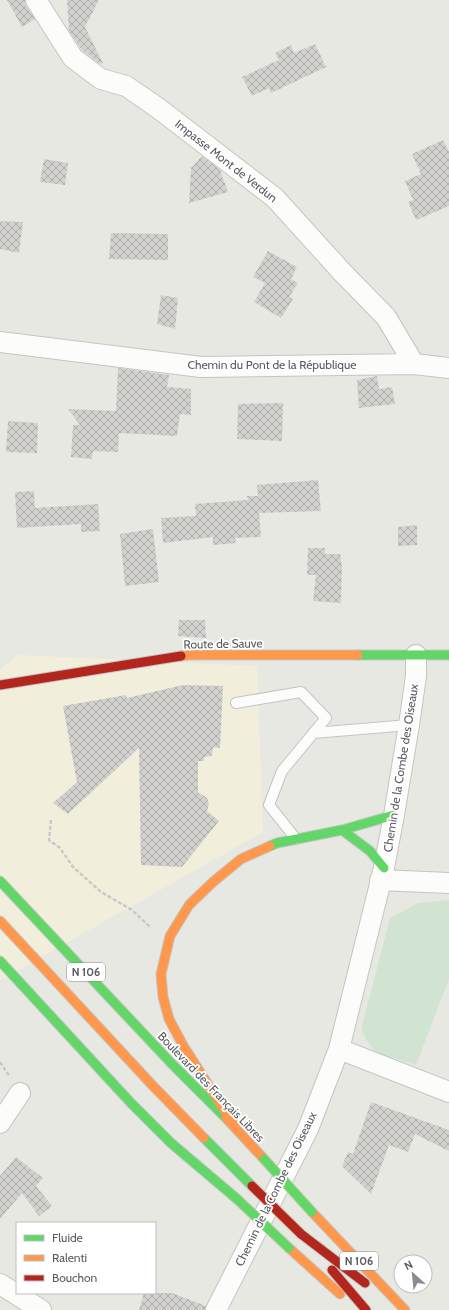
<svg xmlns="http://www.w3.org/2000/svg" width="449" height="1310" viewBox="0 0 449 1310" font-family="Cabin,sans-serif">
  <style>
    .commercial { fill: #f1efdc }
    .green { fill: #d1e4d1 }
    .building { fill: url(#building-cross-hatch) }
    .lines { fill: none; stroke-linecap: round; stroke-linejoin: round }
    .lane-casing { stroke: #c4c4c4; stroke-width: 12 }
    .street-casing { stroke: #c4c4c4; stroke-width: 22 }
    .fast-casing { stroke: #c5c5c5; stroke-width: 11 }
    .slow-casing { stroke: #c5c5c5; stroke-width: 11 }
    .jam-casing { stroke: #c5c5c5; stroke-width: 11 }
    .path { stroke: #c7cac9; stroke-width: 2.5; stroke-dasharray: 4 2; stroke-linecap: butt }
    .lane { stroke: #fcfcfb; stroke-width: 10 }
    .street { stroke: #fcfcfb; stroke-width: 20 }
    .fast { stroke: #63d668; stroke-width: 9 }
    .slow { stroke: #ff974d; stroke-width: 9 }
    .jam { stroke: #b3261e; stroke-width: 9 }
    .fast-bridge-casing { stroke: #cec9b3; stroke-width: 11; stroke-linecap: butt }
    .jam-bridge-casing { stroke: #cec9b3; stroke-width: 11; stroke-linecap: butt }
    .fast-bridge { stroke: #63d668; stroke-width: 9 }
    .jam-bridge { stroke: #b3261e; stroke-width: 9 }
    .labels { text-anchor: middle; stroke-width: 3.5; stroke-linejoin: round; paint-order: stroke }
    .shield { fill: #fff; stroke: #8b8c90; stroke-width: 1 }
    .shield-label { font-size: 11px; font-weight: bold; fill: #595b60 }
    .street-label { font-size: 12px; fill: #595b60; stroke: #fff }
  </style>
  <defs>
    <pattern id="building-cross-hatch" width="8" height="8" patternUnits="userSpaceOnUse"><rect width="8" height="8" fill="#d2d1ce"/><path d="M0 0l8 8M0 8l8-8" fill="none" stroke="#adadab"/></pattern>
  </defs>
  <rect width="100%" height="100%" fill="#e8e8e3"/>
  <path class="commercial" d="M 17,655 L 257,666 L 263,832 L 0,980 L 0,670 Z"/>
  <path class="green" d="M 449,900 L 449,979 L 416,1065 L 376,1053 L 368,1042 L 361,1030 L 390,918 L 418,903 Z"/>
  <path class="building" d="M 7,0 L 25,0 L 26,6 L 35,19 L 22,27 Z
    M 67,0 L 99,0 L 85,27 L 103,63 L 100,64 L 82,50 L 69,31 Z
    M 315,44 L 326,67 L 271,93 L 269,88 L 252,96 L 242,77 L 279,60 L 275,53 L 291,45 L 294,53 Z
    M 443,140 L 449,152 L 449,206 L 416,220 L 408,202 L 413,200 L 405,181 L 421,174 L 412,154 Z
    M 202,156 L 220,170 L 228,192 L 189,203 L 191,168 Z
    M 44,159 L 68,163 L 65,185 L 40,182 Z
    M 0,221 L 23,222 L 19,253 L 0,249 Z
    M 111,233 L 168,234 L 168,260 L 109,259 Z
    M 268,251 L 297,267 L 291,279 L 298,283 L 289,297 L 293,299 L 281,318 L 254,302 L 265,283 L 253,277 Z
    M 161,295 L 178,298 L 175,329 L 157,324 Z
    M 118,368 L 169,375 L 167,387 L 191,389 L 191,415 L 180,414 L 177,436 L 119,433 L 118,452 L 93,451 L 92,459 L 71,457 L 73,425 L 80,425 L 68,409 L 116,411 Z
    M 377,376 L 379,389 L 392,387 L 395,404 L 359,408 L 357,380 Z
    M 283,403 L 282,441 L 237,439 L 238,404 Z
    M 8,421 L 38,423 L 37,453 L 6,452 Z
    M 318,480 L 321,511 L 259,513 L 261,537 L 235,538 L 236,543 L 213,545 L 213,537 L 163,543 L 161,518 L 196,516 L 195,504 L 248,500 L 247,496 L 258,496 L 257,485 Z
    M 34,491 L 35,508 L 98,504 L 100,531 L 81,532 L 81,524 L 17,528 L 15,492 Z
    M 417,525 L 417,545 L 398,546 L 398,527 Z
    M 153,529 L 159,582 L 125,586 L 120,534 Z
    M 308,548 L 325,548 L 325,554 L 340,554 L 342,566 L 341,603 L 313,601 L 316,575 L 307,575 Z
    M 179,620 L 205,620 L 206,638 L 178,636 Z
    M 183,685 L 223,686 L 220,748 L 213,747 L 212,756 L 204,757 L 204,761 L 198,761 L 198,792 L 207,798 L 209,804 L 207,811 L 219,821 L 182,867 L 141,865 L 139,748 L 68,814 L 53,803 L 77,782 L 63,706 L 126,695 L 127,698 Z
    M 371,1102 L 449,1130 L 449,1151 L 415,1134 L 408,1152 L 389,1145 L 371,1194 L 342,1166 L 348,1152 L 353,1154 Z
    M 16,1157 L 43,1178 L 36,1186 L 52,1206 L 39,1216 L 22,1193 L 0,1219 L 0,1176 Z
    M 144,1293 L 172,1293 L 206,1306 L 205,1310 L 139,1310 Z"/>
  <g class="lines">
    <defs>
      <path id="lane" d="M 236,703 L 301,692 L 326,718 L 282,771 L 269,805 L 296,839
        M 313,733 L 409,725"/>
      <path id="street" d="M 36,0 L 73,58 L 101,79 L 126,86 L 158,108 L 275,198 L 342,272 L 386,317 L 414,364
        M 0,342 L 201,367 L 414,364 L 449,368
        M 380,880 L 449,883
        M 339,1049 L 449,1092
        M 0,1123 L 20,1093
        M 0,1284 L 41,1310
        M 216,1310 L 308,1129 L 339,1049 L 384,868 L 394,815 L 409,725 L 416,676 L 416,655"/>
      <path id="fast" d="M 358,655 L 449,655
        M 342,830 L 370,851 L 384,868
        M 270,846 L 277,843 L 342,830 L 394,815
        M 0,881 L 172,1064 L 226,1118
        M 0,961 L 131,1103 L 171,1143 L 237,1199
        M 204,1138 L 252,1186"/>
      <path id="slow" d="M 181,656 L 189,655 L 358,655
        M 0,921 L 154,1087 L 204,1138
        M 226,1118 L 264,1159
        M 235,1127 L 184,1047 L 169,1019 L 163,997 L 161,974 L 170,936 L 189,905 L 213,882 L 241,859 L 270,846
        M 312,1212 L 405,1310
        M 289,1248 L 340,1294"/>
      <path id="jam" d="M 0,685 L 181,656
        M 301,1234 L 365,1283
        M 332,1270 L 366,1310"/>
    </defs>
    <use href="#lane" class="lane-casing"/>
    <use href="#street" class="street-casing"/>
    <use href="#fast" class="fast-casing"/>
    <use href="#slow" class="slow-casing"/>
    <use href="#jam" class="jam-casing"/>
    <path class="path" d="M 51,820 L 49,840 L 60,848 L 73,867 L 101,892 L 132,910 L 150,927
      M 0,1062 L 10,1077"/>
    <use href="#lane" class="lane"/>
    <use href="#street" class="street"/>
    <use href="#fast" class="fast"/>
    <use href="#slow" class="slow"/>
    <use href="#jam" class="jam"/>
    <defs>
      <path id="fast-bridge" d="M 264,1159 L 312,1212
        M 237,1199 L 289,1248"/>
      <path id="jam-bridge" d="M 252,1186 L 301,1234"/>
    </defs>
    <use href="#fast-bridge" class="fast-bridge-casing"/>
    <use href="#jam-bridge" class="jam-bridge-casing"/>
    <use href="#fast-bridge" class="fast-bridge"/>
    <use href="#jam-bridge" class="jam-bridge"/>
  </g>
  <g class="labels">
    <g class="shield">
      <rect x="67" y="963" width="38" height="18" rx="3"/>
      <rect x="340" y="1252" width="38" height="18" rx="3"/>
    </g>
    <g class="shield-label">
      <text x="86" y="976">N 106</text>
      <text x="359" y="1265">N 106</text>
    </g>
    <g class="street-label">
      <text transform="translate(226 161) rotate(38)" y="4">Impasse Mont de Verdun</text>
      <text x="272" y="369">Chemin du Pont de la République</text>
      <text transform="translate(223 644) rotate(-1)" y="4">Route de Sauve</text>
      <text transform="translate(401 768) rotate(-81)" y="4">Chemin de la Combe des Oiseaux</text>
      <text transform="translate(211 1087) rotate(46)" y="4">Boulevard des Français Libres</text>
      <text transform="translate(276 1189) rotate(-64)" y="4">Chemin de la Combe des Oiseaux</text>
    </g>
  </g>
  <rect x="16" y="1222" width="140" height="72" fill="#ffffff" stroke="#bdbdbf"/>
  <rect x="24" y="1235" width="20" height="6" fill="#63d668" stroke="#bdbdbf"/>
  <text x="52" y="1242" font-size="12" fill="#595b60">Fluide</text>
  <rect x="24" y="1255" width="20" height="6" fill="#ff974d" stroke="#bdbdbf"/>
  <text x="52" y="1262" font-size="12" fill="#595b60">Ralenti</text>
  <rect x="24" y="1275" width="20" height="6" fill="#b3261e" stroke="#bdbdbf"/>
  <text x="52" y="1282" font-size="12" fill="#595b60">Bouchon</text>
  <g transform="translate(413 1274) rotate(333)"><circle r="19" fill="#ffffff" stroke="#bdbdbf"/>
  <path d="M0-3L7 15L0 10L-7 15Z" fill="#8b8c8e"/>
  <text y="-6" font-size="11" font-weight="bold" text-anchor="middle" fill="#595b60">N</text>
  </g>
</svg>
